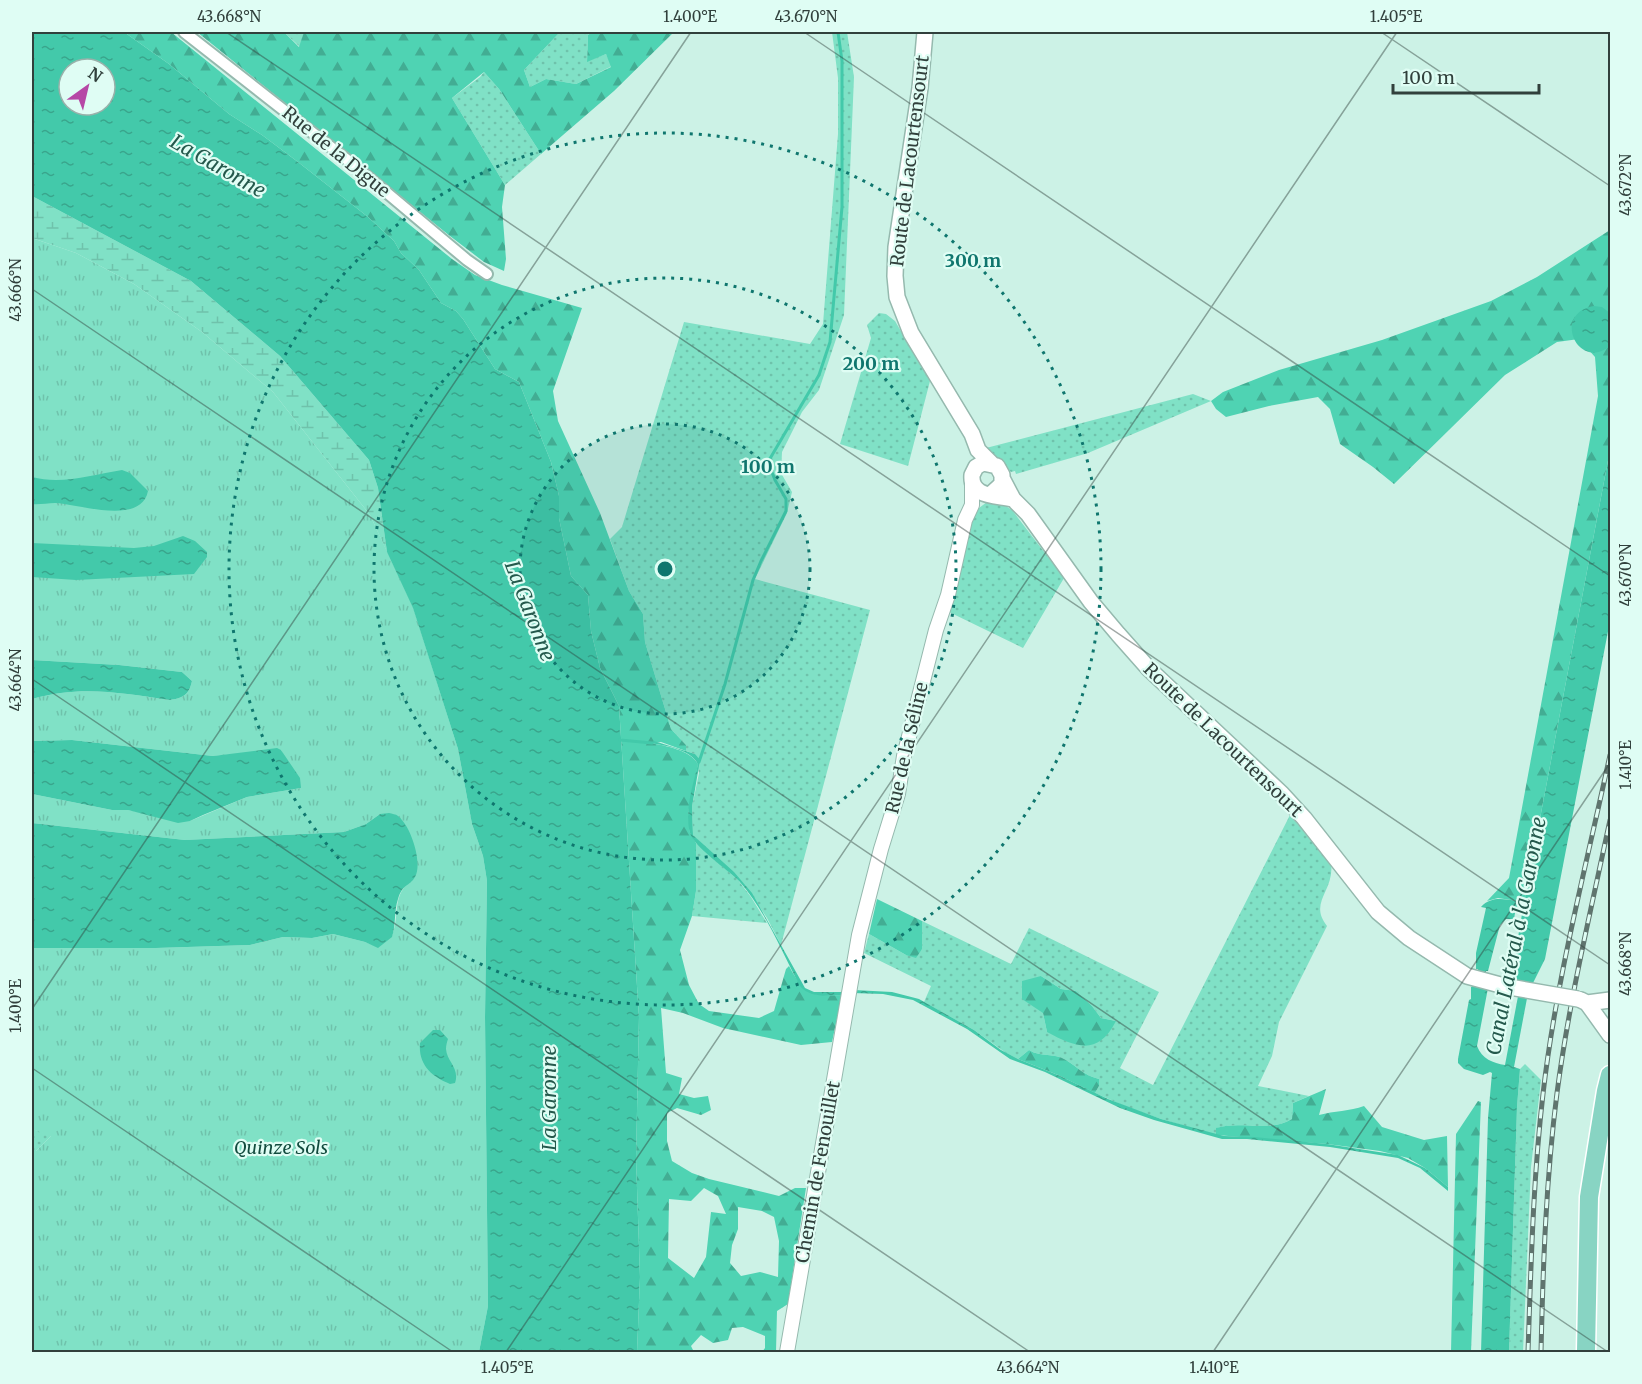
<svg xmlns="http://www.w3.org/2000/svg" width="1642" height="1384" viewBox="0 0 1642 1384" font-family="Merriweather,serif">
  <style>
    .grass { fill: url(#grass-dots); fill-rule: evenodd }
    .forest { fill: url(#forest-firs); fill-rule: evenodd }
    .wetland { fill: url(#wetland-marsh) }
    .park { fill: url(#park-tufts) }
    .water { fill: url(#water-ripples); fill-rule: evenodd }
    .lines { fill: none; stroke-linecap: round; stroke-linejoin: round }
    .stream { stroke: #43c9aa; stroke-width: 3 }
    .minor-casing { stroke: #95b9ae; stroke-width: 14 }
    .tertiary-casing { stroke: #95b9ae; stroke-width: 16 }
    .secondary-casing { stroke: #95b9ae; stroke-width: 18 }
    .primary-casing { stroke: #fff; stroke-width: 21 }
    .minor { stroke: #fff; stroke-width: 10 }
    .tertiary { stroke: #fff; stroke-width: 14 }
    .secondary { stroke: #fff; stroke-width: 15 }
    .primary { stroke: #88d4c3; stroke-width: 18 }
    .rail-casing { stroke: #5f746e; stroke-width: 5 }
    .rail { stroke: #dffdf4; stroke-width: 3; stroke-dasharray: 9; stroke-linecap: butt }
    .secondary-bridge-casing { stroke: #95b9ae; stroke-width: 18; stroke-linecap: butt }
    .secondary-bridge { stroke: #fff; stroke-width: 15 }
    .ticks { fill: none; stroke: #31403c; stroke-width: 1.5; stroke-opacity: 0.45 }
    .ring { fill: none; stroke: #0f766e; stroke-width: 3; stroke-dasharray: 3 6 }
    .labels { text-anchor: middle; stroke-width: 4.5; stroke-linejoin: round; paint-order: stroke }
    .street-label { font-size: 18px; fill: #31403c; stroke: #dffdf4 }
    .park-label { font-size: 18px; font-style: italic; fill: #124b3e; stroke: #dffdf4 }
    .water-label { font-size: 20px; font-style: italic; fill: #24594c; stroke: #dffdf4 }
    .centre { fill: #0f766e; stroke: #dffdf4; stroke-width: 3 }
    .ring-label { font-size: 18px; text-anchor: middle; font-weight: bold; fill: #0f766e; stroke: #dffdf4; stroke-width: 4.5; stroke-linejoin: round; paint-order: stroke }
    .neatline { fill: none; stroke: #31403c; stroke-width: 2 }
    .ticks-label { font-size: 15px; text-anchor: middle; fill: #31403c }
  </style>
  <defs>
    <pattern id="grass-dots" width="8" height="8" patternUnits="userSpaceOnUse" patternTransform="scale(1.5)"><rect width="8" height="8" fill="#80e1c6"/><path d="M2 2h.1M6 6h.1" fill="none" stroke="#6fc2ab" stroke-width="1.8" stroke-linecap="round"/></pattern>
    <pattern id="forest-firs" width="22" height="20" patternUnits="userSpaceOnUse" patternTransform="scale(1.5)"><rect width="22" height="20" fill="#4fd3b3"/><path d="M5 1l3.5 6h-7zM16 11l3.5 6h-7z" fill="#42ad93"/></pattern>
    <pattern id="wetland-marsh" width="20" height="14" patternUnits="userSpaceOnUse" patternTransform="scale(1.5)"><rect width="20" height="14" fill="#80e1c6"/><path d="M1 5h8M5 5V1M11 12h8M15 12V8" fill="none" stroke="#6fc2ab"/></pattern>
    <pattern id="park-tufts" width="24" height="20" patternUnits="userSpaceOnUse" patternTransform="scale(1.5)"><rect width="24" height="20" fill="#80e1c6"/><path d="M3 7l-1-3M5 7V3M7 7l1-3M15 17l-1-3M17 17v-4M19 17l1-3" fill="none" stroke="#6fc2ab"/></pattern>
    <pattern id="water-ripples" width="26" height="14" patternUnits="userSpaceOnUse" patternTransform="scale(1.5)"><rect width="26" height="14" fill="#43c9aa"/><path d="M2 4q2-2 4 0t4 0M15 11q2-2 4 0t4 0" fill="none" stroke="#39a58c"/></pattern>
  </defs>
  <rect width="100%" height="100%" fill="#ccf2e6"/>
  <path class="grass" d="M 284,32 L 304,32 L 300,47 Z
    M 560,32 L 592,32 L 588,35 L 587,61 L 606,54 L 612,66 L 576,84 L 546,79 L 530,87 L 524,70 Z
    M 832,32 L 847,32 L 854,77 L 844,315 L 819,390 L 802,412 L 782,452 L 781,473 L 792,492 L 787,513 L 755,579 L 870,610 L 781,945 L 767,918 L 745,885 L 693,835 L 692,807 L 699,773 L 695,754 L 686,751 L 686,745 L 671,729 L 645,642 L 643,614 L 629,591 L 610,539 L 622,527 L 684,322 L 810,344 L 823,324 L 838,134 L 838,78 Z
    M 484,72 L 499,89 L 541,154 L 505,185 L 452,98 L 480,77 Z
    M 879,313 L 886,314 L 895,321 L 930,381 L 908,466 L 840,444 L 871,338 L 867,325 Z
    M 1193,394 L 1211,401 L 1088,453 L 1016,474 L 1015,471 L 1011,472 L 986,448 Z
    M 987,502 L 999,502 L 1012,510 L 1064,578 L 1023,648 L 949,612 L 956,589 L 972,521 L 979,508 Z
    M 1290,815 L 1331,863 C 1335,891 1308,902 1327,926 L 1279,1022 L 1272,1056 L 1258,1086 L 1309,1096 L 1293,1103 L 1292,1119 C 1268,1133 1242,1120 1217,1128 L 1216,1135 L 1161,1119 L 1127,1107 L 1095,1093 L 1099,1086 L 1099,1079 C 1083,1075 1079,1068 1066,1060 C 1053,1052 1042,1058 1029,1050 L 1018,1059 L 1006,1053 L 974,1030 L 924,1002 L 931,986 L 864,953 L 869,934 L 906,955 L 922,949 L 922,921 L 1011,964 L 1029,928 L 1159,992 L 1120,1068 L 1153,1085 ZM 1041,976 L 1061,989 L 1076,991 L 1092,1006 L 1101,1018 L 1116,1021 L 1047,1032 L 1043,1013 Z
    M 696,843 L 738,880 L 751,897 L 767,923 L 692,916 L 696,891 Z
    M 1525,1064 L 1541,1080 L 1531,1167 L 1523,1352 L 1509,1352 L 1517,1107 L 1520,1069 Z
    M 32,1129 L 52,1135 L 36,1151 L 32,1151 Z"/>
  <path class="forest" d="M 124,32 L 171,32 L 452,259 L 475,275 L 502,285 L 582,308 L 553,391 L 558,421 L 600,513 L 629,591 L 643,614 L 645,642 L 671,729 L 686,745 L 686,751 L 661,742 L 651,743 C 666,746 690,750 698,764 L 688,813 L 690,833 L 696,843 L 696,891 L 692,916 L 680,950 L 689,985 L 699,1004 L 709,1011 L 759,1018 L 774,1011 L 786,969 L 789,966 C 805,995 809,996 842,995 L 832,1042 L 801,1045 L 723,1028 L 683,1013 L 661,1008 L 666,1073 L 682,1078 L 679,1094 L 694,1098 L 708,1096 L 711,1110 L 701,1115 L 677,1108 L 667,1113 L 667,1141 L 672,1161 L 692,1173 L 709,1179 L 779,1196 L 795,1188 L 806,1188 L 788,1304 L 777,1311 L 776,1352 L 762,1352 L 765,1348 L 765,1336 L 743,1327 L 732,1328 L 728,1340 L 713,1343 L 701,1335 L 691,1346 L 694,1352 L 637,1352 L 640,1277 L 636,1158 L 639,1017 L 619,706 L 600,668 L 591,631 L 588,595 L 571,576 L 559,518 L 559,496 L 551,462 L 519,382 L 495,369 L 463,319 L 456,311 L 441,303 L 419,270 L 401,253 L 394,241 L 368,217 L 298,162 L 262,135 L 229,114 L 169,64 ZM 704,1188 L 718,1196 L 726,1214 L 711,1212 L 706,1257 L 694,1278 L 668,1258 L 669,1199 L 691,1201 ZM 738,1207 L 762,1211 L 774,1217 L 779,1241 L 778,1277 L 760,1272 L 741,1276 L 730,1263 L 732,1245 L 738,1229 Z
    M 197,32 L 284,32 L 299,47 L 304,32 L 560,32 L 524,70 L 530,87 L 546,79 L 576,84 L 611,67 L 606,54 L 587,62 L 588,35 L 592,32 L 674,32 L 614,91 L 541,154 L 499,89 L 484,72 L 452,98 L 505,185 L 502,207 L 506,259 L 504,271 L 484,262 L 450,236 Z
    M 1610,230 L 1610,450 L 1523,908 L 1516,906 L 1517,901 L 1498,898 L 1487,901 L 1509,878 L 1598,396 L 1595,357 L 1579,339 L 1557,342 L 1505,375 L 1394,484 L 1373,467 L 1340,444 L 1330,409 L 1318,397 L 1269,406 L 1226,417 L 1216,409 L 1211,401 L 1223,392 L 1279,370 L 1382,340 L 1491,301 L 1537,277 Z
    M 877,899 L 922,921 L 922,949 L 916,958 L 906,955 L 869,934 Z
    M 1041,976 L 1061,989 L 1076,991 L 1092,1006 L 1101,1018 L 1116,1021 C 1098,1056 1077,1048 1047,1032 L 1043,1013 L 1022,999 L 1022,981 Z
    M 1029,1050 C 1042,1058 1053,1052 1066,1060 C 1079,1068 1083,1075 1099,1079 L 1099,1086 L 1095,1093 L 1058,1075 L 1018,1059 Z
    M 1326,1089 L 1319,1115 C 1334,1111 1350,1111 1364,1106 L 1382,1127 L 1424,1140 L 1447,1136 L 1448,1187 L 1425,1168 L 1408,1158 L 1380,1151 L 1327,1144 L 1216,1135 L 1216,1128 C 1242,1120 1268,1133 1292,1119 L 1293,1103 Z
    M 1478,1101 L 1481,1102 L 1471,1352 L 1451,1352 L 1456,1134 Z"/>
  <path class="wetland" d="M 32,196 L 191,281 L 280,356 L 369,460 L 378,488 L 387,552 L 370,515 L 273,392 L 202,332 L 134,284 L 76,253 L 32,238 Z"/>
  <path class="park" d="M 32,238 L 76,253 L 134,284 L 202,332 L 273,392 L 370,515 L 413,607 L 458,749 L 472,824 L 483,856 L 487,881 L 485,1017 L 488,1306 L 479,1352 L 32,1352 L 32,1151 L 36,1151 L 51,1136 L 32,1129 L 32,948 L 156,948 L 250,945 L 283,937 L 312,938 L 333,934 L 365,942 L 378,947 L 392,936 C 401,912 390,896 414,878 L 380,814 L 366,824 L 344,832 L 185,840 L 32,823 L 32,794 L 112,810 L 128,810 L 190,821 L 247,797 L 301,788 L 281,750 L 213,756 L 72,740 L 32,741 L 32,699 C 82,685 119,693 170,700 C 183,698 189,695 192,681 L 182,672 L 119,665 L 32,660 Z"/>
  <path class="water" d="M 32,32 L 124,32 L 169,64 L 229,114 L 262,135 L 298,162 L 368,217 L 394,241 L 401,253 L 419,270 L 441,303 L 456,311 L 463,319 L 495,369 L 519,382 L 551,462 L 559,496 L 559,518 L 571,576 L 588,595 L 591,631 L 600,668 L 619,706 L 639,1017 L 636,1158 L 640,1277 L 637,1352 L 479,1352 L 488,1306 L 485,1017 L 487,881 L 483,856 L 472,824 L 458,749 L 413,608 L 387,552 L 378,488 L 369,460 L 280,356 L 191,281 L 32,196 ZM 69,69 L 105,69 L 105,105 L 69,105 Z
    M 1594,306 L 1602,307 L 1610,313 L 1610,346 C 1578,372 1551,313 1594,306 Z
    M 1610,450 L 1610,621 L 1545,959 L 1528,993 L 1514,1067 L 1520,1069 L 1517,1107 L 1509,1352 L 1481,1352 L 1488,1118 L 1492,1073 L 1490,1072 L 1483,1075 L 1464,1069 L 1458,1063 L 1458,1059 L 1469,1000 L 1471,999 L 1471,987 L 1476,984 L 1478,969 L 1476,969 L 1476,953 L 1486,908 L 1481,907 C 1491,896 1503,899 1517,901 L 1517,906 L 1523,908 ZM 1515,913 L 1522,914 C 1518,939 1511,967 1519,991 L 1505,1065 C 1493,1063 1482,1059 1477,1046 L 1488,988 L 1483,986 L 1486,971 L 1488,971 L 1500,925 L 1506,919 L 1514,919 Z
    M 122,470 L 130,473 L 148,491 C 141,526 79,504 55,503 C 47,503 39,505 32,504 L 32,477 C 61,485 92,475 122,470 Z
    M 183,536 L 195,541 L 207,552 L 207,557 L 194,574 L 76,580 L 32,577 L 32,543 L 134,548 L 154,546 Z
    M 32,660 L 119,665 L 182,672 L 192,681 C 189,695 183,698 170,700 C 119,693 82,685 32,699 Z
    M 72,740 L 213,756 L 277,748 L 281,750 L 300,778 L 301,788 L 247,797 L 203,815 L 190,821 L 178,823 L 128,810 L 112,810 L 32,794 L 32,741 Z
    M 654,741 L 695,754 L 700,760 L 692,807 L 693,835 L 734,872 L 752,893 L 805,988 L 814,992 L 842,992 L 842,995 C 827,996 810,998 800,986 C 781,951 766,911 739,881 C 728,870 693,846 690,833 C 684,811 693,785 698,764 C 691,750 665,745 650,743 Z
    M 389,813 C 392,814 396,814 398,816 C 411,826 423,863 415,877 C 409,887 403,883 398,899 C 394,911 396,925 392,937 L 378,948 L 365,942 L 333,934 L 312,938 L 283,937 L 250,945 L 156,948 L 32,948 L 32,823 L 185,840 L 344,832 L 366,824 L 380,814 Z
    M 854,990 L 892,992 L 919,999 L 974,1030 L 1001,1050 L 1018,1059 L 1058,1075 L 1108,1099 L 1161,1119 L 1224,1136 L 1255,1137 L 1327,1144 L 1398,1155 L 1425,1168 L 1448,1187 L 1448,1191 L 1420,1168 L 1398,1158 L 1330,1147 L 1247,1139 L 1222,1139 L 1154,1120 L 1120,1108 L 1045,1072 L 1010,1059 L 967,1029 L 913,1000 L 883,994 L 852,993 Z
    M 433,1030 L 440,1030 L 448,1039 C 447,1042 446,1045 446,1049 C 447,1062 460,1068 455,1083 L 450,1084 C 432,1077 418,1065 420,1043 Z"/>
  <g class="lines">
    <path class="stream" d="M 620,740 L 652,743
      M 699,762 L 725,684 L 753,580 L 761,561 L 786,511 L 786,499 L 775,480 L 768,462 L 819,375 L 830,342 L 842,207 L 842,61 L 838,32"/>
    <defs>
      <path id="minor" d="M 184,32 L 355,166 L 467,260 L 487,274"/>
      <path id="tertiary" d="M 787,1352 L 859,935 L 881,849 L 898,794 L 904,756 L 936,630 L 948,595 L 965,520 L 972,505 L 972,484"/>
      <path id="secondary" d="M 925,32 L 920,88 L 896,247 L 895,276 L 897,297 L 911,333 L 972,434 L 978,450 L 992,464
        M 1003,480 L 1013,499 L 1028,514 L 1091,602 L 1118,634 L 1149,669 L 1282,794 L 1304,818 L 1378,912 L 1409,938 L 1467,976 L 1504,986
        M 991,494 L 1002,484 L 1002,475 L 997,466 L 983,463 L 976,467 L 972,475 C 970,498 997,495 1013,499
        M 1581,1000 L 1587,1003 L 1610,1000
        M 1587,1003 L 1610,1035"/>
      <path id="primary" d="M 1586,1352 L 1589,1197 L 1606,1091 L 1610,1075"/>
    </defs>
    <use href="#minor" class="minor-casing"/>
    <use href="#tertiary" class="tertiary-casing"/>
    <use href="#secondary" class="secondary-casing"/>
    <use href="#primary" class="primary-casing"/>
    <use href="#minor" class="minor"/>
    <use href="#tertiary" class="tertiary"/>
    <use href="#secondary" class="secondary"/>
    <use href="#primary" class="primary"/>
    <defs>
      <path id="rail" d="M 1528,1352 C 1531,1266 1533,1180 1543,1094 C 1556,980 1586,867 1610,755
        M 1541,1352 C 1543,1266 1546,1179 1557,1093 C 1569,1001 1591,910 1610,820"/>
    </defs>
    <use href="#rail" class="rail-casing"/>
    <use href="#rail" class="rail"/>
    <defs>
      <path id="secondary-bridge" d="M 1504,986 L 1578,999"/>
    </defs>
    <use href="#secondary-bridge" class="secondary-bridge-casing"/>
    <use href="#secondary-bridge" class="secondary-bridge"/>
  </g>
  <path class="ticks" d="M 226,32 L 1610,965M 804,32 L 1610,576M 1381,32 L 1610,186M 32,289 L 1608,1352M 32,679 L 1030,1352M 32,1009 L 691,32M 32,1068 L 453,1352M 506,1352 L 1397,32M 1213,1352 L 1610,763"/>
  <circle cx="665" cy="569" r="145" fill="#0f766e" fill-opacity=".12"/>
  <g class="ring">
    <circle cx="665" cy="569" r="145"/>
    <circle cx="665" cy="569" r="291"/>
    <circle cx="665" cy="569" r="436"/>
  </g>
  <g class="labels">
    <g class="street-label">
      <text transform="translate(336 152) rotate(39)" y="6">Rue de la Digue</text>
      <text transform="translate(910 161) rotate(-83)" y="6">Route de Lacourtensourt</text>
      <text transform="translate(1223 740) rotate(44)" y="6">Route de Lacourtensourt</text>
      <text transform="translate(907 748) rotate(-77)" y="6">Rue de la Séline</text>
      <text transform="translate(818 1172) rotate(-80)" y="6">Chemin de Fenouillet</text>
    </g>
    <g class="park-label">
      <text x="281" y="1154">Quinze Sols</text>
    </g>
    <g class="water-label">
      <text transform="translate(218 166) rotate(30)" y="7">La Garonne</text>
      <text transform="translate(530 611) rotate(69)" y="7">La Garonne</text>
      <text transform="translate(1516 936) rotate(-79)" y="7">Canal Latéral à la Garonne</text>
      <text transform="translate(549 1098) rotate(-90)" y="7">La Garonne</text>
    </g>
  </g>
  <circle cx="665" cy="569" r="9" class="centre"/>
  <g class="ring-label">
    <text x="973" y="267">300 m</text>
    <text x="871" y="370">200 m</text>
    <text x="768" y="473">100 m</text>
  </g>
  <rect width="1642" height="1384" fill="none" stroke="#dffdf4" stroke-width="66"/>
  <g transform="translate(87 87) rotate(34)"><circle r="28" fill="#dffdf4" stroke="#99b1aa" stroke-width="1.5"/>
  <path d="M0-4.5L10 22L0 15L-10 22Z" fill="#b648a6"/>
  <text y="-9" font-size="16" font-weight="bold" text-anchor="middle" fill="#31403c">N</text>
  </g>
  <path d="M1393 84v9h146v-9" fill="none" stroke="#31403c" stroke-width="3"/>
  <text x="1402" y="84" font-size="18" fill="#31403c" stroke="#dffdf4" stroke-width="4.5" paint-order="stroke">100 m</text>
  <rect x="33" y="33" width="1576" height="1318" class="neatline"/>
  <g class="ticks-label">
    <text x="229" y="22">43.668°N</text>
    <text x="690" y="22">1.400°E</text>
    <text x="806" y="22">43.670°N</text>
    <text x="1396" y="22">1.405°E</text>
    <text transform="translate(1626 185) rotate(-90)" y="5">43.672°N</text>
    <text transform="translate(16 290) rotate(-90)" y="5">43.666°N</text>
    <text transform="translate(1626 575) rotate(-90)" y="5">43.670°N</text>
    <text transform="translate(16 680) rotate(-90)" y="5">43.664°N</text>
    <text transform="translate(1626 765) rotate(-90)" y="5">1.410°E</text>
    <text transform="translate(1626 964) rotate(-90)" y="5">43.668°N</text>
    <text transform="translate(16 1006) rotate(-90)" y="5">1.400°E</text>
    <text x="507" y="1373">1.405°E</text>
    <text x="1028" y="1373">43.664°N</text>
    <text x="1214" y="1373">1.410°E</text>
  </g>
</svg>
